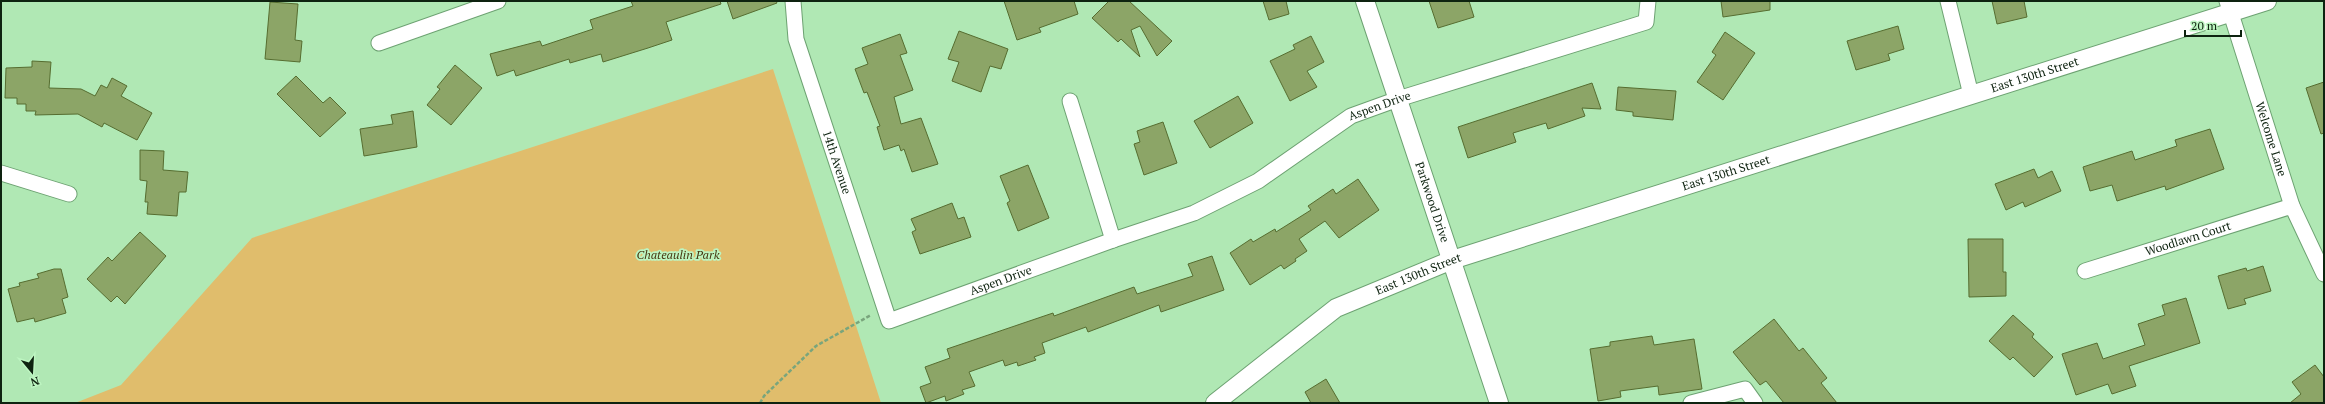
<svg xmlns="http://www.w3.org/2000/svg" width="2325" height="404" viewBox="0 0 2325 404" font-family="'PT Serif',serif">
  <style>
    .green { fill: #e0bd6c }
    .building { fill: #8ca567; stroke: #566d30 }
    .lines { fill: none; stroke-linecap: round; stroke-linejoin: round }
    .minor-casing { stroke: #6da272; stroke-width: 17 }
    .tertiary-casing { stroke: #6da272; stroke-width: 20 }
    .path { stroke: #79a57c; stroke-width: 2.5; stroke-dasharray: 4 2; stroke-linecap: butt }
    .minor { stroke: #fff; stroke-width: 15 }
    .tertiary { stroke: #fff; stroke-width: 18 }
    .labels { text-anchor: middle; stroke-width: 3.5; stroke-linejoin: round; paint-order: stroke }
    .street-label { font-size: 12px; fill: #0e2310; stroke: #bdf5c1 }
    .park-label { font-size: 12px; font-style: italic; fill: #473711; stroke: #bdf5c1 }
  </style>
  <rect width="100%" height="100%" fill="#b0e8b4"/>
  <path class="green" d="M 773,69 L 881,403 L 75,403 L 121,385 L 252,238 Z"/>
  <path class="building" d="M 631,1 L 720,1 L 721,4 L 666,22 L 672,40 L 648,48 L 603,62 L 601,54 L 570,63 L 569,59 L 516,76 L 514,70 L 497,76 L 490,54 L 540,41 L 542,46 L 593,29 L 590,20 L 633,6 Z
    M 727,1 L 776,1 L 777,3 L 733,19 Z
    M 1004,1 L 1074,1 L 1078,14 L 1039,28 L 1041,32 L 1017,40 Z
    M 1109,1 L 1129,1 L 1172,41 L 1157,56 L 1140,26 L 1131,30 L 1140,57 L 1121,39 L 1118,42 L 1092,18 Z
    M 1263,1 L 1286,1 L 1289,14 L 1269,20 Z
    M 1429,1 L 1469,1 L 1474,17 L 1438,28 Z
    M 1721,1 L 1770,1 L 1770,10 L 1723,17 Z
    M 1992,1 L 2024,1 L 2027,17 L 1997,24 Z
    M 270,2 L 298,4 L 295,40 L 302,41 L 300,62 L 265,59 Z
    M 1898,26 L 1904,49 L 1888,54 L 1890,60 L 1856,70 L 1847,41 Z
    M 959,31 L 1008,49 L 1001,69 L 990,66 L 981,92 L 952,81 L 959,62 L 948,59 Z
    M 1725,32 L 1755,53 L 1723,100 L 1697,82 L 1716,55 L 1712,52 Z
    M 900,34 L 907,53 L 900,55 L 913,90 L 894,97 L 901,124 L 921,118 L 938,164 L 912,172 L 904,149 L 901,151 L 899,145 L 884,150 L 877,127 L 880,126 L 867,92 L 864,93 L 855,69 L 868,64 L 862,48 Z
    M 1311,36 L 1324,62 L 1307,71 L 1317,87 L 1290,101 L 1270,61 L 1295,49 L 1293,45 Z
    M 32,61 L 51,62 L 49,88 L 81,89 L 95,96 L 101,85 L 107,88 L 112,78 L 127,86 L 121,96 L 152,113 L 137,140 L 104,123 L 102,127 L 78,114 L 35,115 L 36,111 L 26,111 L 26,104 L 17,104 L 17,98 L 5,98 L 6,68 L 32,67 Z
    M 455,65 L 482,88 L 451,125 L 427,105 L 440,89 L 437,87 Z
    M 296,76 L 323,103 L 330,97 L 346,113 L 320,137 L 277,94 Z
    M 2324,82 L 2324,133 L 2321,134 L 2306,88 Z
    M 1592,83 L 1601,109 L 1582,108 L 1585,116 L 1548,129 L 1546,123 L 1513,133 L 1516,142 L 1468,158 L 1458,127 Z
    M 1618,87 L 1676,91 L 1673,120 L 1633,116 L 1633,112 L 1616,110 Z
    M 1238,96 L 1253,123 L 1210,148 L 1194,121 Z
    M 413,111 L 417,147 L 364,156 L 360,129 L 393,124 L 391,115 Z
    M 1163,122 L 1177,163 L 1144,175 L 1134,144 L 1140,142 L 1137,131 Z
    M 2210,129 L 2224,169 L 2166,190 L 2165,186 L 2117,201 L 2112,185 L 2090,191 L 2083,167 L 2132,151 L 2135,160 L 2177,146 L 2175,140 Z
    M 140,150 L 164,151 L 163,170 L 188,172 L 186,192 L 179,192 L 177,216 L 147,214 L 148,202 L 145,202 L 147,181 L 140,180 Z
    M 1028,165 L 1049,218 L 1018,231 L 1007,203 L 1010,201 L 1000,176 Z
    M 2034,169 L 2038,178 L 2052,171 L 2061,191 L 2025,207 L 2023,202 L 2006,210 L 1995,184 Z
    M 1358,179 L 1379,210 L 1339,238 L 1325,221 L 1299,239 L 1307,251 L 1295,259 L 1296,261 L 1284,269 L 1281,265 L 1250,285 L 1230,253 L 1251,239 L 1253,242 L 1275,229 L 1276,232 L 1311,210 L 1308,206 L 1333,189 L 1336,194 Z
    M 952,203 L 958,219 L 964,217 L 971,237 L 920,254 L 912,232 L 916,230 L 911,219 Z
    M 140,232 L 166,256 L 125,304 L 117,296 L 111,302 L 87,279 L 108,257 L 112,261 Z
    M 1968,239 L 2003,239 L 2003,272 L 2006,272 L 2006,296 L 1969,297 Z
    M 1212,256 L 1224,290 L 1161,312 L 1159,305 L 1088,332 L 1086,327 L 1042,343 L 1045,353 L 1034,357 L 1036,360 L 1018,366 L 1017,362 L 1005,366 L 1003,360 L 969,372 L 975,386 L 962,390 L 964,394 L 946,401 L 945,396 L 926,403 L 920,387 L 931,383 L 925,367 L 950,358 L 947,349 L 1053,313 L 1054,316 L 1134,287 L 1137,294 L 1193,276 L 1188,264 Z
    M 2263,266 L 2271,291 L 2244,299 L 2246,304 L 2228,309 L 2218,276 L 2246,268 L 2247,271 Z
    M 54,269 L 61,269 L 68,297 L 62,299 L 66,313 L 35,322 L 34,318 L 17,322 L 8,289 L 20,286 L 19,283 L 39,278 L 37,274 Z
    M 2186,298 L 2200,343 L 2129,366 L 2136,386 L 2112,394 L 2108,384 L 2076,395 L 2062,354 L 2097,343 L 2103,359 L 2145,345 L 2138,324 L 2165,315 L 2162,305 Z
    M 2013,315 L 2034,334 L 2032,337 L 2053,357 L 2034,377 L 2013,357 L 2010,360 L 1989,341 Z
    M 1774,319 L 1799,351 L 1803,348 L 1827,378 L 1821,383 L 1837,403 L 1784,403 L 1766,381 L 1760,385 L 1733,352 Z
    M 1652,336 L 1654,345 L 1694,339 L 1702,389 L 1659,395 L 1658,386 L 1620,391 L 1621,397 L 1598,401 L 1590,349 L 1610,346 L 1610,342 Z
    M 2315,365 L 2324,377 L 2324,403 L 2290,403 L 2301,394 L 2292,382 Z
    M 1326,379 L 1340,403 L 1311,403 L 1305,392 Z"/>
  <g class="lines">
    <defs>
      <g id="minor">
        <path id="s1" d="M 793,1 L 796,39 L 889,321 L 1113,240 L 1194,213 L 1258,181 L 1351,116 L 1398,99 L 1646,22 L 1648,1"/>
        <path d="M 1948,1 L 1971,95"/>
        <path id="s2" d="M 2227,1 L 2292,206 L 2324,274"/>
        <path d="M 379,43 L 498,1"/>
        <path d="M 1070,101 L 1113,240"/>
        <path d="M 1,173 L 69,194"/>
        <path id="s3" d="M 2085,271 L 2292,206"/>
        <path d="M 1691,403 L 1745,389 L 1755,403"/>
      </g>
      <g id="tertiary">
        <path id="s4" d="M 1365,1 L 1499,403"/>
        <path id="s5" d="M 1215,403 L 1336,308 L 1452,260 L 2267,1"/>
      </g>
    </defs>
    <use href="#minor" class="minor-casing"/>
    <use href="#tertiary" class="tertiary-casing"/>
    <path class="path" d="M 760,403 L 764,396 L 816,346 L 871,315"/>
    <use href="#minor" class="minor"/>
    <use href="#tertiary" class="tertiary"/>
  </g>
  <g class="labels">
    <g class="street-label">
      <text dy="4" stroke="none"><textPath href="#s5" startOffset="891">East 130th Street</textPath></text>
      <text dy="4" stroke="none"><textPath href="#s1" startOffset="874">Aspen Drive</textPath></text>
      <text dy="4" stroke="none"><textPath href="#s2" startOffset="145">Welcome Lane</textPath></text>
      <text dy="4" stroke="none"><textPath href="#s1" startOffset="168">14th Avenue</textPath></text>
      <text dy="4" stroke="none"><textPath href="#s5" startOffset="567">East 130th Street</textPath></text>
      <text dy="4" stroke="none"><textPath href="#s4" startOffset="212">Parkwood Drive</textPath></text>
      <text dy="4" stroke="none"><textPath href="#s3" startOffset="108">Woodlawn Court</textPath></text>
      <text dy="4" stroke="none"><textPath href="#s5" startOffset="243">East 130th Street</textPath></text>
      <text dy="4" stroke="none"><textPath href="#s1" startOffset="454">Aspen Drive</textPath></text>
    </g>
    <g class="park-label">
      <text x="678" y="259">Chateaulin Park</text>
    </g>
  </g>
  <rect width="2325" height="404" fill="none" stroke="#0e2310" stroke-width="4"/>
  <g transform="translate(32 372) rotate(162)" stroke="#bdf5c1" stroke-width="3" paint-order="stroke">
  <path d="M0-3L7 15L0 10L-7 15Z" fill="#0e2310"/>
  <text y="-6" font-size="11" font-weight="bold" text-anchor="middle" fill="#0e2310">N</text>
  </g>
  <path d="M2185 30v6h56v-6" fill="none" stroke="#0e2310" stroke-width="2"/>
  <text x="2191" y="30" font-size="12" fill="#0e2310" stroke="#bdf5c1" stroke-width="3" paint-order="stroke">20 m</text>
</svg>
